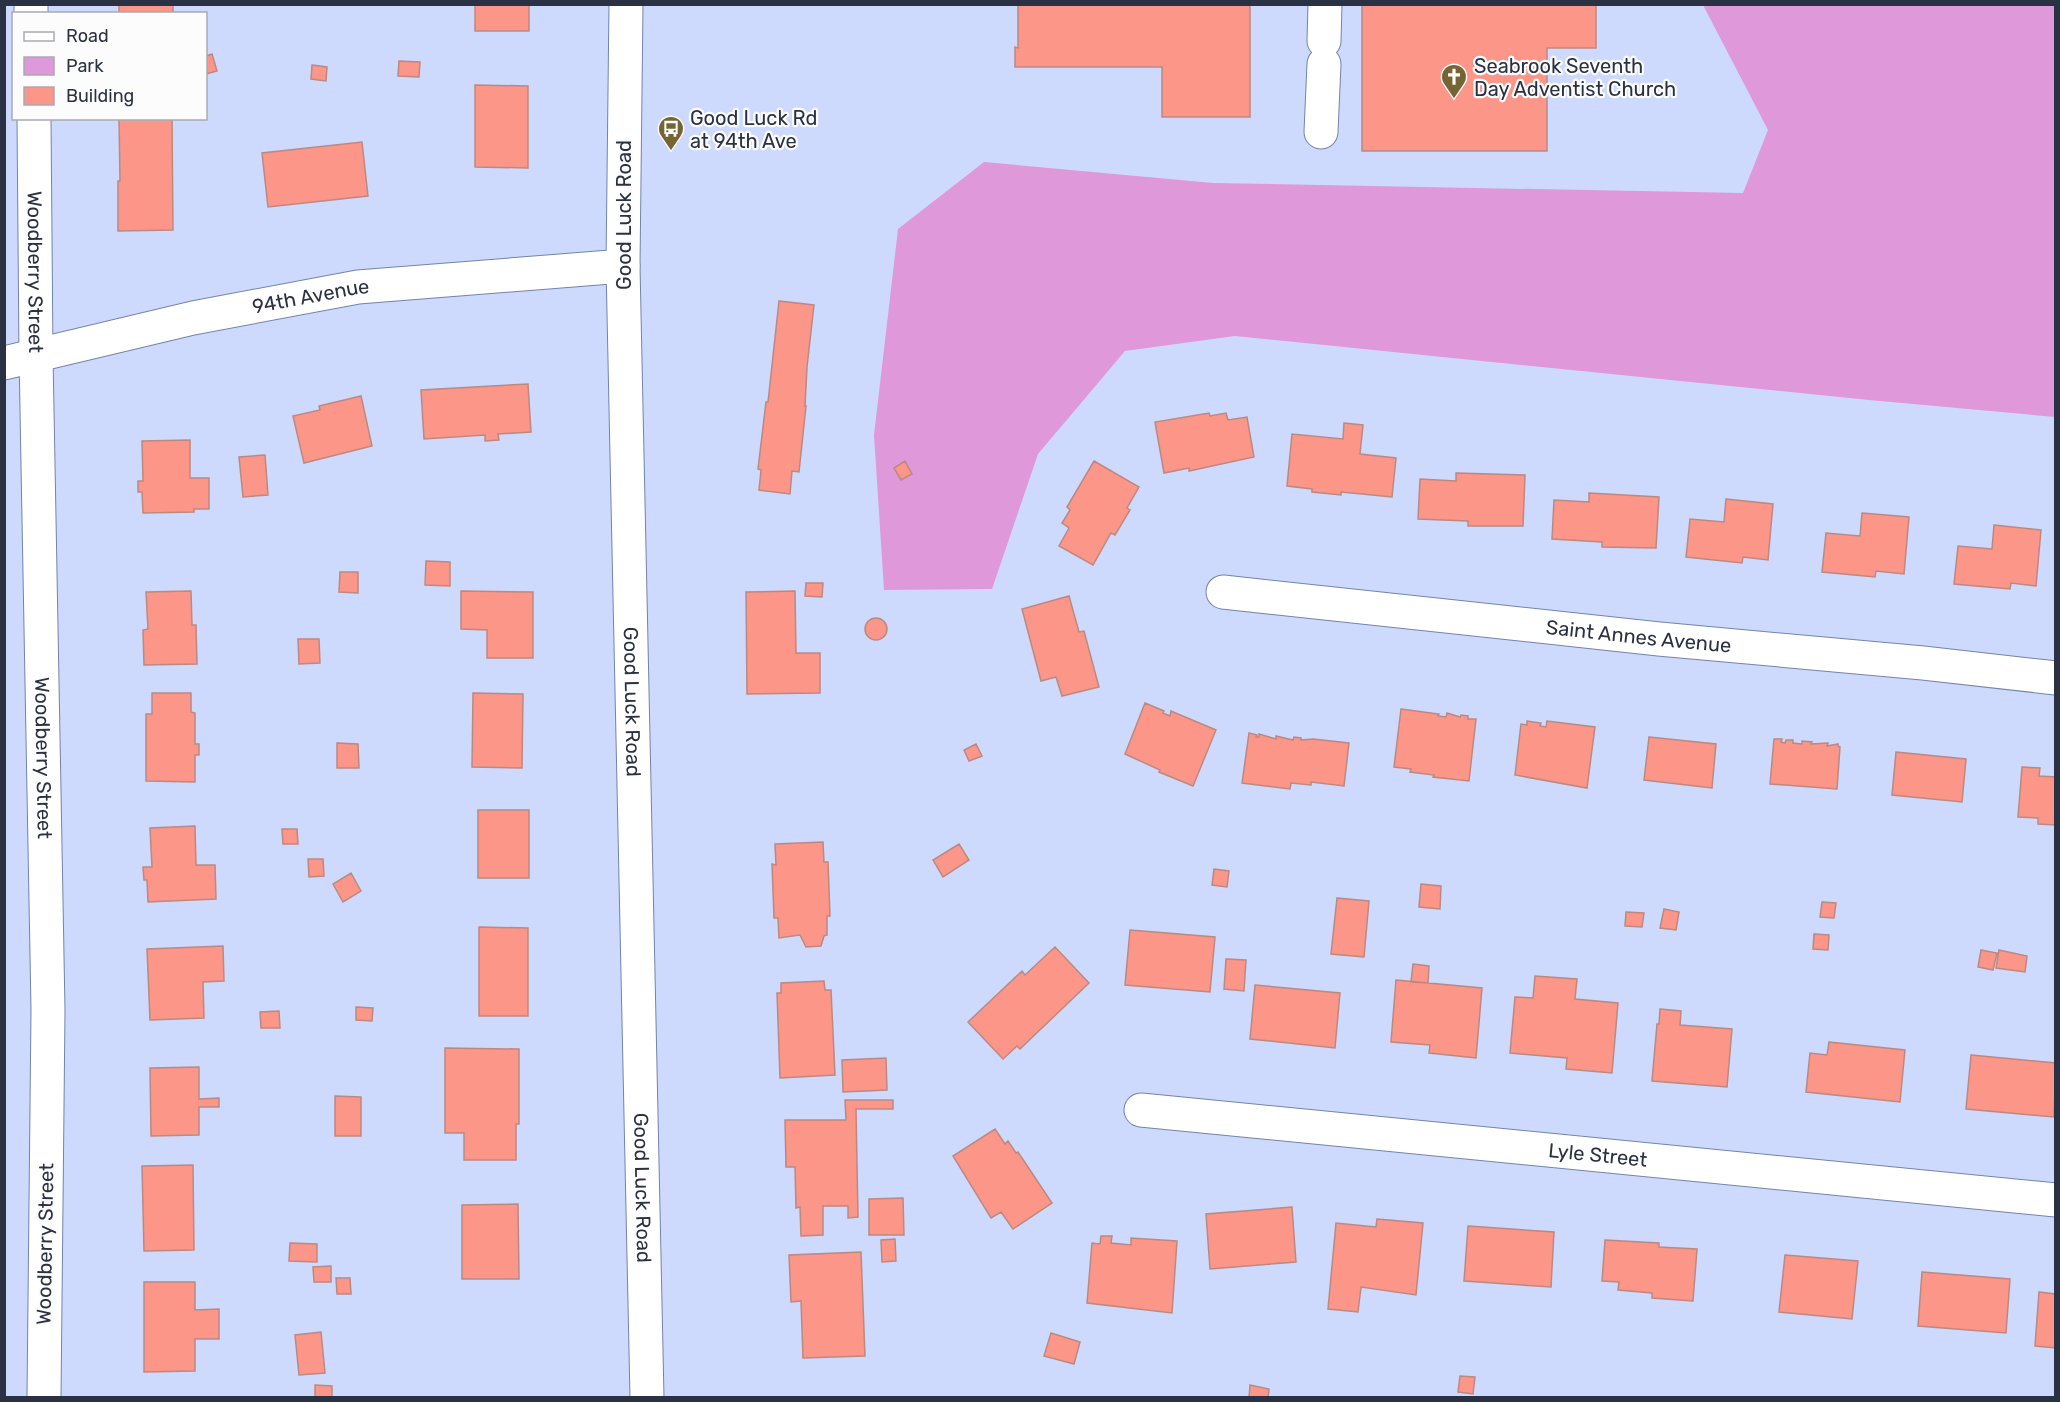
<svg xmlns="http://www.w3.org/2000/svg" width="2060" height="1402" viewBox="0 0 2060 1402" font-family="Rubik,sans-serif">
  <style>
    .green { fill: #df99db }
    .building { fill: #fb9688; stroke: #bc8981; stroke-width: 1.5 }
    .lines { fill: none; stroke-linecap: round; stroke-linejoin: round }
    .minor-casing { stroke: #7483ab; stroke-width: 35 }
    .major-casing { stroke: #7483ab; stroke-width: 35 }
    .minor { stroke: #fff; stroke-width: 33 }
    .major { stroke: #fff; stroke-width: 33 }
    .labels { text-anchor: middle; stroke-width: 4.5; stroke-linejoin: round; paint-order: stroke }
    .poi-label { font-size: 20px; fill: #2a3142; stroke: #fcfcfc; text-anchor: start }
    .street-label { font-size: 20px; fill: #2a3142; stroke: #fcfcfc }
  </style>
  <rect width="100%" height="100%" fill="#cddafe"/>
  <path class="green" d="M 1703,5 L 2055,5 L 2055,417 L 1869,400 L 1235,336 L 1125,351 L 1038,454 L 992,589 L 884,590 L 874,435 L 898,229 L 984,162 L 1213,183 L 1743,193 L 1768,130 Z"/>
  <path class="building" d="M 119,4 L 173,4 L 173,14 L 119,14 Z
    M 475,4 L 529,4 L 529,31 L 475,31 Z
    M 1018,4 L 1250,4 L 1250,117 L 1162,117 L 1162,67 L 1015,67 L 1015,47 L 1018,48 Z
    M 1362,4 L 1596,4 L 1596,48 L 1547,48 L 1547,151 L 1362,151 Z
    M 212,54 L 217,71 L 206,74 L 206,56 Z
    M 399,61 L 420,62 L 419,77 L 398,76 Z
    M 312,65 L 327,67 L 326,81 L 311,79 Z
    M 475,85 L 528,86 L 528,168 L 475,167 Z
    M 119,118 L 172,118 L 173,230 L 118,231 L 118,181 L 120,181 Z
    M 362,142 L 368,196 L 268,207 L 262,153 Z
    M 779,301 L 814,305 L 807,367 L 805,406 L 806,406 L 799,472 L 792,471 L 790,494 L 759,490 L 761,470 L 758,469 L 766,402 L 768,402 Z
    M 528,384 L 531,432 L 498,434 L 499,440 L 485,441 L 485,435 L 424,439 L 421,390 Z
    M 361,396 L 372,446 L 304,463 L 293,416 L 320,410 L 319,406 Z
    M 1209,413 L 1210,416 L 1226,413 L 1228,420 L 1247,417 L 1254,457 L 1189,471 L 1189,468 L 1164,473 L 1155,422 Z
    M 1344,423 L 1363,425 L 1360,454 L 1396,458 L 1392,497 L 1341,492 L 1341,495 L 1312,492 L 1312,489 L 1287,486 L 1292,434 L 1343,439 Z
    M 190,440 L 190,478 L 209,478 L 209,509 L 194,509 L 194,512 L 143,513 L 142,492 L 138,492 L 138,481 L 143,481 L 142,441 Z
    M 265,455 L 268,495 L 243,497 L 239,457 Z
    M 905,461 L 912,474 L 901,480 L 894,468 Z
    M 1094,461 L 1139,487 L 1127,508 L 1130,510 L 1115,535 L 1111,533 L 1093,565 L 1059,546 L 1069,528 L 1062,523 L 1070,510 L 1067,507 Z
    M 1456,473 L 1525,475 L 1523,526 L 1468,526 L 1468,521 L 1418,519 L 1420,479 L 1456,481 Z
    M 1589,493 L 1659,497 L 1656,548 L 1602,547 L 1602,542 L 1552,539 L 1554,500 L 1589,502 Z
    M 1726,499 L 1773,504 L 1768,560 L 1743,557 L 1742,563 L 1686,557 L 1690,519 L 1724,522 Z
    M 1862,513 L 1909,517 L 1904,574 L 1876,571 L 1875,577 L 1822,572 L 1826,533 L 1860,536 Z
    M 1994,525 L 2041,530 L 2036,586 L 2011,583 L 2010,589 L 1954,584 L 1958,546 L 1992,549 Z
    M 426,561 L 450,562 L 450,586 L 425,585 Z
    M 340,572 L 358,572 L 358,593 L 339,592 Z
    M 806,583 L 823,583 L 822,597 L 805,596 Z
    M 191,591 L 192,625 L 196,625 L 197,664 L 144,665 L 143,630 L 148,629 L 146,592 Z
    M 461,591 L 533,592 L 533,658 L 487,658 L 487,630 L 461,629 Z
    M 795,591 L 796,653 L 820,653 L 820,693 L 747,694 L 746,592 Z
    M 1069,596 L 1079,632 L 1084,631 L 1099,687 L 1062,696 L 1056,677 L 1041,681 L 1022,609 Z
    M865 629a11 11 0 1 1 22 0a11 11 0 1 1-22 0Z
    M 298,639 L 319,639 L 320,663 L 299,664 Z
    M 152,693 L 191,693 L 191,712 L 195,713 L 195,744 L 199,744 L 199,755 L 195,755 L 195,782 L 146,781 L 146,714 L 152,714 Z
    M 473,693 L 523,694 L 522,768 L 472,767 Z
    M 1145,703 L 1164,711 L 1163,713 L 1170,716 L 1171,711 L 1216,730 L 1193,786 L 1159,772 L 1160,770 L 1125,754 Z
    M 1401,709 L 1439,714 L 1438,716 L 1446,717 L 1447,713 L 1460,717 L 1461,715 L 1468,716 L 1468,719 L 1476,719 L 1469,781 L 1433,777 L 1434,775 L 1410,772 L 1411,769 L 1394,767 Z
    M 1527,721 L 1541,723 L 1540,726 L 1546,727 L 1547,721 L 1595,727 L 1587,788 L 1515,775 L 1521,724 L 1527,725 Z
    M 1249,733 L 1257,735 L 1256,737 L 1259,737 L 1259,734 L 1276,739 L 1276,736 L 1293,740 L 1294,737 L 1301,738 L 1301,740 L 1313,739 L 1349,743 L 1344,786 L 1311,782 L 1311,785 L 1291,783 L 1290,789 L 1242,783 Z
    M 1649,737 L 1716,744 L 1712,788 L 1644,780 Z
    M 1774,739 L 1782,739 L 1781,742 L 1785,743 L 1786,740 L 1793,740 L 1793,743 L 1802,744 L 1802,741 L 1812,742 L 1811,744 L 1828,743 L 1827,746 L 1838,744 L 1838,746 L 1840,747 L 1837,789 L 1770,784 Z
    M 337,743 L 358,744 L 359,768 L 337,768 Z
    M 976,744 L 982,756 L 969,761 L 964,750 Z
    M 1896,752 L 1966,759 L 1962,802 L 1892,795 Z
    M 2022,767 L 2040,768 L 2039,776 L 2056,777 L 2056,825 L 2038,824 L 2038,818 L 2018,817 Z
    M 478,810 L 529,810 L 529,878 L 478,878 Z
    M 195,826 L 196,865 L 215,865 L 216,899 L 148,902 L 147,880 L 144,880 L 143,867 L 152,867 L 150,828 Z
    M 282,829 L 297,829 L 298,844 L 283,844 Z
    M 823,842 L 824,862 L 828,862 L 830,916 L 827,916 L 827,935 L 824,936 L 821,946 L 806,947 L 800,935 L 779,938 L 778,918 L 774,918 L 772,864 L 776,865 L 775,844 Z
    M 959,844 L 969,860 L 943,877 L 933,860 Z
    M 308,859 L 323,859 L 324,876 L 309,877 Z
    M 1214,869 L 1229,871 L 1227,887 L 1212,885 Z
    M 351,873 L 361,891 L 343,902 L 333,884 Z
    M 1421,884 L 1441,886 L 1440,909 L 1419,907 Z
    M 1337,898 L 1369,901 L 1364,957 L 1331,954 Z
    M 1822,902 L 1836,903 L 1834,918 L 1820,917 Z
    M 1664,909 L 1679,912 L 1676,930 L 1660,928 Z
    M 1626,912 L 1644,913 L 1642,927 L 1625,926 Z
    M 479,927 L 528,928 L 528,1016 L 479,1016 Z
    M 1130,930 L 1215,937 L 1210,992 L 1125,985 Z
    M 1814,934 L 1829,935 L 1828,950 L 1813,949 Z
    M 223,946 L 224,981 L 203,982 L 204,1018 L 150,1020 L 147,949 Z
    M 1055,947 L 1089,983 L 1020,1049 L 1017,1046 L 1003,1059 L 968,1022 L 1022,971 L 1025,975 Z
    M 1981,950 L 1997,953 L 1993,970 L 1978,967 Z
    M 1999,950 L 2027,956 L 2025,972 L 1996,968 Z
    M 1226,959 L 1246,960 L 1244,991 L 1224,989 Z
    M 1413,964 L 1429,966 L 1428,983 L 1411,982 Z
    M 1535,976 L 1577,979 L 1575,999 L 1618,1003 L 1612,1073 L 1566,1069 L 1567,1058 L 1510,1053 L 1515,997 L 1533,998 Z
    M 1396,980 L 1482,988 L 1476,1058 L 1429,1053 L 1430,1045 L 1391,1042 Z
    M 824,981 L 825,990 L 831,990 L 835,1075 L 780,1078 L 777,993 L 781,993 L 781,983 Z
    M 1255,985 L 1340,993 L 1335,1048 L 1250,1039 Z
    M 356,1007 L 373,1008 L 372,1021 L 356,1020 Z
    M 1660,1009 L 1681,1011 L 1680,1025 L 1732,1029 L 1727,1087 L 1652,1081 L 1657,1024 L 1659,1024 Z
    M 279,1011 L 280,1028 L 261,1028 L 260,1012 Z
    M 1829,1042 L 1905,1050 L 1900,1102 L 1806,1092 L 1810,1053 L 1827,1055 Z
    M 445,1048 L 519,1049 L 519,1124 L 516,1124 L 516,1160 L 464,1160 L 464,1133 L 445,1133 Z
    M 1971,1055 L 2056,1063 L 2054,1117 L 1966,1109 Z
    M 886,1058 L 887,1090 L 843,1092 L 842,1060 Z
    M 199,1067 L 199,1099 L 219,1098 L 219,1107 L 199,1107 L 199,1135 L 151,1136 L 150,1068 Z
    M 335,1096 L 361,1097 L 361,1136 L 335,1136 Z
    M 845,1100 L 893,1100 L 893,1109 L 856,1109 L 858,1217 L 848,1218 L 848,1206 L 823,1206 L 823,1235 L 801,1236 L 800,1207 L 796,1208 L 795,1167 L 786,1167 L 785,1120 L 846,1120 Z
    M 995,1129 L 1005,1144 L 1008,1141 L 1016,1153 L 1018,1152 L 1052,1203 L 1013,1229 L 1001,1212 L 991,1218 L 953,1156 Z
    M 193,1165 L 194,1250 L 144,1251 L 142,1166 Z
    M 903,1198 L 904,1235 L 869,1235 L 869,1199 Z
    M 518,1204 L 519,1279 L 462,1279 L 462,1205 Z
    M 1292,1207 L 1296,1262 L 1210,1269 L 1206,1214 Z
    M 1377,1219 L 1423,1223 L 1416,1295 L 1361,1287 L 1358,1312 L 1328,1309 L 1336,1223 L 1376,1227 Z
    M 1468,1226 L 1554,1232 L 1551,1287 L 1464,1281 Z
    M 1101,1236 L 1112,1236 L 1111,1243 L 1131,1245 L 1131,1238 L 1177,1241 L 1172,1313 L 1087,1303 L 1092,1243 L 1100,1244 Z
    M 895,1239 L 896,1261 L 882,1262 L 881,1240 Z
    M 1605,1240 L 1659,1243 L 1659,1247 L 1697,1249 L 1693,1301 L 1652,1298 L 1652,1293 L 1618,1290 L 1619,1282 L 1602,1281 Z
    M 290,1243 L 317,1244 L 317,1262 L 289,1261 Z
    M 861,1252 L 865,1356 L 803,1358 L 801,1301 L 791,1302 L 789,1255 Z
    M 1785,1255 L 1858,1261 L 1852,1319 L 1779,1312 Z
    M 331,1266 L 331,1282 L 314,1282 L 313,1267 Z
    M 1922,1272 L 2010,1279 L 2006,1333 L 1918,1326 Z
    M 336,1278 L 350,1278 L 351,1294 L 337,1294 Z
    M 144,1282 L 195,1282 L 195,1310 L 219,1309 L 219,1339 L 195,1339 L 195,1371 L 144,1372 Z
    M 2039,1292 L 2056,1294 L 2056,1348 L 2035,1346 Z
    M 321,1332 L 325,1373 L 299,1375 L 295,1335 Z
    M 1051,1333 L 1080,1342 L 1074,1364 L 1044,1356 Z
    M 1460,1376 L 1475,1377 L 1473,1394 L 1458,1392 Z
    M 315,1385 L 332,1386 L 332,1398 L 315,1398 Z
    M 1250,1385 L 1269,1389 L 1268,1398 L 1249,1398 Z"/>
  <g class="lines">
    <defs>
      <g id="minor">
        <path d="M 31,4 L 31,14"/>
        <path d="M 1324,41 L 1325,4"/>
        <path id="s1" d="M 34,118 L 36,355 L 48,1010 L 44,1398"/>
        <path d="M 1321,132 L 1324,64"/>
        <path id="s2" d="M 4,363 L 193,318 L 358,287 L 623,266"/>
        <path id="s3" d="M 1223,592 L 1659,639 L 1923,663 L 2056,678"/>
        <path id="s4" d="M 1141,1110 L 2056,1200"/>
      </g>
      <g id="major">
        <path id="s5" d="M 626,4 L 623,266 L 647,1398"/>
      </g>
    </defs>
    <use href="#minor" class="minor-casing"/>
    <use href="#major" class="major-casing"/>
    <use href="#minor" class="minor"/>
    <use href="#major" class="major"/>
  </g>
  <defs>
    <symbol id="church-pin" viewBox="-11 -11 22 30"><path d="M0 17L-7.5 6A9.5 9.5 0 1 1 7.5 6Z" fill="#776433" stroke="#fcfcfc"/><path d="M-1.2-6h2.4v3.5h3.3v2.4h-3.3V6h-2.4V-.1h-3.3v-2.4h3.3Z" fill="#fff"/></symbol>
    <symbol id="bus-pin" viewBox="-11 -11 22 30"><path d="M0 17L-7.5 6A9.5 9.5 0 1 1 7.5 6Z" fill="#776433" stroke="#fcfcfc"/><path d="M-5-6H5V4H4V6H2V4H-2V6H-4V4H-5ZM-3.5-4V0h7V-4ZM-3.5 1.2v1.5H-2V1.2ZM2 1.2v1.5H3.5V1.2Z" fill="#fff"/></symbol>
  </defs>
  <g fill-rule="evenodd">
    <use href="#church-pin" x="1439" y="62" width="30" height="40"/>
    <use href="#bus-pin" x="656" y="114" width="30" height="40"/>
  </g>
  <g class="labels">
    <g class="poi-label">
      <text x="1474" y="73">Seabrook Seventh<tspan x="1474" dy="23">Day Adventist Church</tspan></text>
      <text x="690" y="125">Good Luck Rd<tspan x="690" dy="23">at 94th Ave</tspan></text>
    </g>
    <g class="street-label">
      <text transform="translate(624 215) rotate(-90)" y="7">Good Luck Road</text>
      <text dy="7" stroke="none"><textPath href="#s1" startOffset="154">Woodberry Street</textPath></text>
      <text dy="7" stroke="none"><textPath href="#s2" startOffset="314">94th Avenue</textPath></text>
      <text dy="7" stroke="none"><textPath href="#s3" startOffset="418">Saint Annes Avenue</textPath></text>
      <text dy="7" stroke="none"><textPath href="#s5" startOffset="698">Good Luck Road</textPath></text>
      <text dy="7" stroke="none"><textPath href="#s1" startOffset="640">Woodberry Street</textPath></text>
      <text dy="7" stroke="none"><textPath href="#s4" startOffset="459">Lyle Street</textPath></text>
      <text dy="7" stroke="none"><textPath href="#s5" startOffset="1184">Good Luck Road</textPath></text>
      <text transform="translate(45 1244) rotate(-89)" y="7">Woodberry Street</text>
    </g>
  </g>
  <rect width="2060" height="1402" fill="none" stroke="#2a3142" stroke-width="12"/>
  <rect x="12" y="12" width="195" height="108" fill="#fcfcfc" stroke="#a8abb2" stroke-width="1.5"/>
  <rect x="24" y="32" width="30" height="9" fill="#ffffff" stroke="#a8abb2" stroke-width="1.5"/>
  <text x="66" y="42" font-size="18" fill="#2a3142">Road</text>
  <rect x="24" y="57" width="30" height="18" fill="#df99db" stroke="#a8abb2" stroke-width="1.5"/>
  <text x="66" y="72" font-size="18" fill="#2a3142">Park</text>
  <rect x="24" y="87" width="30" height="18" fill="#fb9688" stroke="#a8abb2" stroke-width="1.5"/>
  <text x="66" y="102" font-size="18" fill="#2a3142">Building</text>
</svg>
